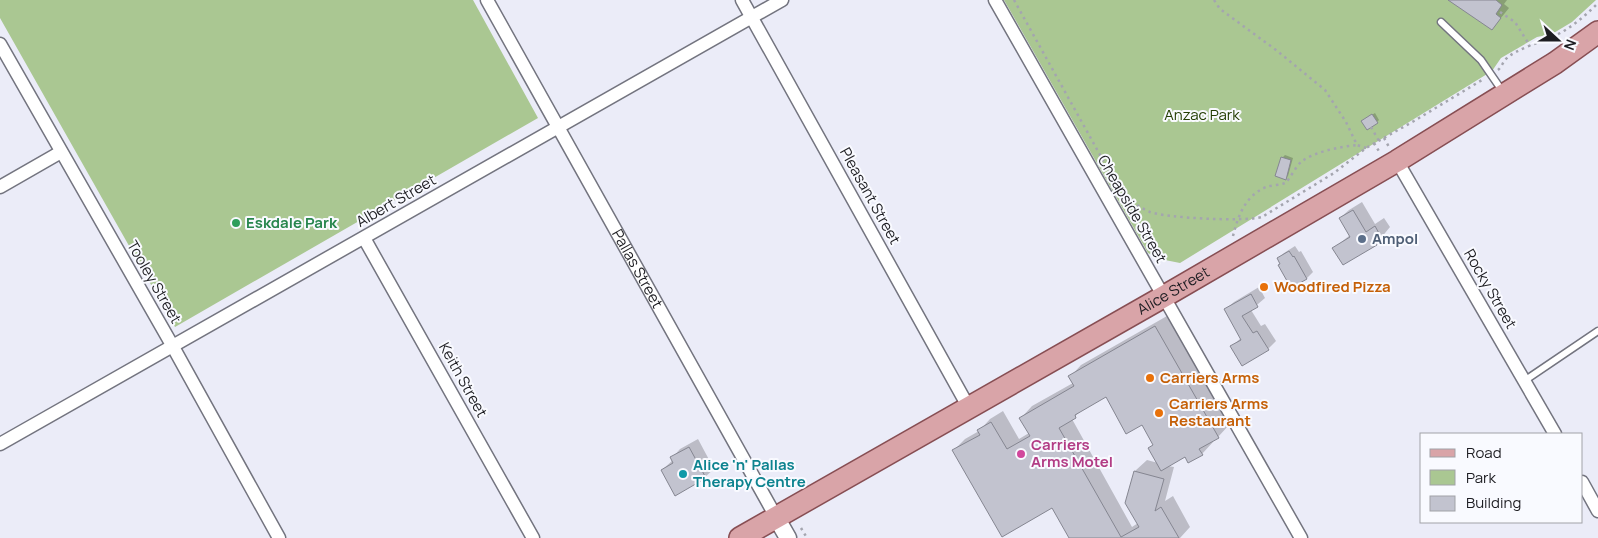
<svg xmlns="http://www.w3.org/2000/svg" width="1598" height="538" viewBox="0 0 1598 538" font-family="Manrope,sans-serif">
  <style>
    .green { fill: #aac792 }
    .shadow { fill: #0003; fill-rule: evenodd }
    .building { fill: #c2c3cf; stroke: #858691 }
    .lines { fill: none; stroke-linecap: round; stroke-linejoin: round }
    .service-casing { stroke: #73747f; stroke-width: 9 }
    .minor-casing { stroke: #73747f; stroke-width: 15 }
    .tertiary-casing { stroke: #73747f; stroke-width: 19 }
    .primary-casing { stroke: #874e53; stroke-width: 24 }
    .path { stroke: #a4a5af; stroke-width: 2.5; stroke-dasharray: 2.5 4; stroke-linecap: butt }
    .service { stroke: #fff; stroke-width: 6 }
    .minor { stroke: #fff; stroke-width: 12 }
    .tertiary { stroke: #fff; stroke-width: 16 }
    .primary { stroke: #d9a4a8; stroke-width: 21 }
    .leisure-dot { fill: #2e9e5b; stroke: #f9faff; stroke-width: 2 }
    .service-dot { fill: #5c6f8a; stroke: #f9faff; stroke-width: 2 }
    .food-dot { fill: #e8710a; stroke: #f9faff; stroke-width: 2 }
    .hotel-dot { fill: #d1479c; stroke: #f9faff; stroke-width: 2 }
    .culture-dot { fill: #0f9aa8; stroke: #f9faff; stroke-width: 2 }
    .labels { text-anchor: middle; stroke-width: 4; stroke-linejoin: round; paint-order: stroke }
    .park-label { font-size: 15px; fill: #243e03; stroke: #f9faff }
    .street-label { font-size: 15px; fill: #1d1d22; stroke: #f9faff }
    .leisure-label { font-size: 15px; font-weight: bold; fill: #27864d; stroke: #f9faff; text-anchor: start }
    .service-label { font-size: 15px; font-weight: bold; fill: #4e5e75; stroke: #f9faff; text-anchor: start }
    .food-label { font-size: 15px; font-weight: bold; fill: #c56008; stroke: #f9faff; text-anchor: start }
    .hotel-label { font-size: 15px; font-weight: bold; fill: #b23c85; stroke: #f9faff; text-anchor: start }
    .culture-label { font-size: 15px; font-weight: bold; fill: #0d838f; stroke: #f9faff; text-anchor: start }
  </style>
  <rect width="100%" height="100%" fill="#ebecf8"/>
  <path class="green" d="M 0,0 L 473,0 L 538,118 L 175,327 L 0,18 Z
    M 1004,0 L 1596,0 L 1572,22 L 1552,34 L 1537,37 L 1501,58 L 1492,71 L 1180,263 L 1160,259 L 1148,253 Z"/>
  <path class="shadow" d="M 1456,0 L 1507,0 L 1504,4 L 1509,8 L 1492,29 Z
    M 1375,113 L 1379,120 L 1377,122 L 1365,119 Z
    M 1285,155 L 1293,158 L 1288,176 L 1285,178 L 1282,158 Z
    M 1362,202 L 1375,224 L 1384,218 L 1390,227 L 1376,244 L 1334,248 L 1350,235 L 1340,218 L 1349,210 Z
    M 1295,246 L 1299,252 L 1301,251 L 1313,272 L 1307,278 L 1292,286 L 1278,259 L 1284,253 Z
    M 1259,287 L 1265,298 L 1251,310 L 1261,326 L 1265,324 L 1276,341 L 1268,349 L 1232,346 L 1241,338 L 1226,309 L 1234,302 Z
    M 1167,316 L 1229,425 L 1218,437 L 1212,440 L 1213,442 L 1202,454 L 1185,455 L 1168,466 L 1174,467 L 1165,501 L 1173,496 L 1190,527 L 1180,538 L 1079,538 L 1053,506 L 954,450 L 965,439 L 979,431 L 990,419 L 1003,411 L 1019,439 L 1029,433 L 1021,418 L 1032,406 L 1073,383 L 1070,377 L 1081,365 ZM 1106,395 L 1142,423 L 1154,444 L 1158,463 L 1147,460 L 1135,471 L 1127,503 L 1138,523 L 1132,527 L 1072,419 L 1085,407 Z
    M 698,439 L 714,469 L 705,477 L 662,470 L 673,460 L 672,458 L 680,449 Z"/>
  <path class="building" d="M 1448,0 L 1496,0 L 1502,5 L 1496,14 L 1501,18 L 1492,30 Z
    M 1372,114 L 1378,123 L 1367,130 L 1361,121 Z
    M 1281,157 L 1291,160 L 1286,180 L 1275,176 Z
    M 1353,210 L 1366,232 L 1375,226 L 1381,237 L 1375,241 L 1377,245 L 1343,265 L 1332,248 L 1350,237 L 1339,218 Z
    M 1289,251 L 1293,257 L 1294,256 L 1307,279 L 1291,288 L 1278,265 L 1280,264 L 1277,258 Z
    M 1251,294 L 1258,307 L 1242,316 L 1253,333 L 1257,331 L 1269,350 L 1242,366 L 1230,346 L 1241,340 L 1224,309 Z
    M 1155,326 L 1219,438 L 1199,449 L 1203,455 L 1188,463 L 1185,457 L 1161,471 L 1148,448 L 1153,445 L 1142,425 L 1126,434 L 1106,397 L 1075,415 L 1076,418 L 1059,428 L 1121,537 L 1139,527 L 1125,503 L 1134,471 L 1164,479 L 1155,511 L 1161,507 L 1179,538 L 1069,538 L 1052,508 L 1002,537 L 952,450 L 980,435 L 977,430 L 991,422 L 1007,449 L 1030,436 L 1019,418 L 1074,386 L 1068,376 Z
    M 689,447 L 706,478 L 675,496 L 661,470 L 673,463 L 670,457 Z"/>
  <g class="lines">
    <defs>
      <path id="service" d="M 1441,22 L 1481,60 L 1503,92
        M 1524,381 L 1598,331"/>
      <g id="minor">
        <path id="s1" d="M 487,0 L 776,517"/>
        <path d="M 742,0 L 969,408"/>
        <path d="M 995,0 L 1301,538"/>
        <path d="M 0,44 L 172,345 L 279,538"/>
        <path d="M 1397,161 L 1555,434"/>
        <path d="M 0,187 L 61,152"/>
        <path d="M 364,238 L 533,538"/>
        <path d="M 0,444 L 782,0"/>
        <path d="M 1582,482 L 1598,511"/>
      </g>
      <path id="tertiary" d="M 776,517 L 788,538"/>
      <g id="primary">
        <path id="s2" d="M 740,538 L 1163,297 L 1397,161 L 1555,63 L 1598,32"/>
      </g>
    </defs>
    <use href="#service" class="service-casing"/>
    <use href="#minor" class="minor-casing"/>
    <use href="#tertiary" class="tertiary-casing"/>
    <use href="#primary" class="primary-casing"/>
    <path class="path" d="M 1014,0 L 1119,189 C 1128,199 1138,207 1150,212 C 1166,218 1245,222 1262,217 L 1334,173 L 1366,148 L 1414,121 L 1482,80
      M 1214,0 L 1220,9 L 1276,50 L 1325,90 L 1346,122 L 1357,145 L 1366,148
      M 1500,12 L 1515,22 L 1530,46
      M 1498,70 C 1502,67 1503,61 1507,58 C 1515,50 1540,42 1550,38 C 1569,30 1584,17 1598,3
      M 1371,127 L 1379,141
      M 1384,138 L 1389,147
      M 1374,143 L 1380,153
      M 1233,236 C 1238,216 1245,196 1266,187 C 1272,185 1281,185 1285,183 C 1290,179 1296,166 1302,161 C 1317,151 1339,147 1357,145
      M 801,528 L 807,538"/>
    <use href="#service" class="service"/>
    <use href="#minor" class="minor"/>
    <use href="#tertiary" class="tertiary"/>
    <use href="#primary" class="primary"/>
  </g>
  <circle class="leisure-dot" cx="236" cy="223" r="5"/>
  <circle class="service-dot" cx="1362" cy="239" r="5"/>
  <g class="food-dot">
    <circle cx="1264" cy="287" r="5"/>
    <circle cx="1150" cy="378" r="5"/>
    <circle cx="1159" cy="413" r="5"/>
  </g>
  <circle class="hotel-dot" cx="1021" cy="454" r="5"/>
  <circle class="culture-dot" cx="683" cy="474" r="5"/>
  <g class="labels">
    <g class="park-label">
      <text x="1202" y="120">Anzac Park</text>
    </g>
    <g class="street-label">
      <text transform="translate(870 196) rotate(61)" y="5">Pleasant Street</text>
      <text transform="translate(396 201) rotate(-30)" y="5">Albert Street</text>
      <text transform="translate(1132 209) rotate(60)" y="5">Cheapside Street</text>
      <text dy="5" stroke="none"><textPath href="#s1" startOffset="308">Pallas Street</textPath></text>
      <text transform="translate(154 282) rotate(60)" y="5">Tooley Street</text>
      <text transform="translate(1490 289) rotate(60)" y="5">Rocky Street</text>
      <text dy="5" stroke="none"><textPath href="#s2" startOffset="499">Alice Street</textPath></text>
      <text transform="translate(463 380) rotate(61)" y="5">Keith Street</text>
    </g>
    <g class="leisure-label">
      <text x="246" y="228">Eskdale Park</text>
    </g>
    <g class="service-label">
      <text x="1372" y="244">Ampol</text>
    </g>
    <g class="food-label">
      <text x="1274" y="292">Woodfired Pizza</text>
      <text x="1160" y="383">Carriers Arms</text>
      <text x="1169" y="409">Carriers Arms<tspan x="1169" dy="17">Restaurant</tspan></text>
    </g>
    <g class="hotel-label">
      <text x="1031" y="450">Carriers<tspan x="1031" dy="17">Arms Motel</tspan></text>
    </g>
    <g class="culture-label">
      <text x="693" y="470">Alice 'n' Pallas<tspan x="693" dy="17">Therapy Centre</tspan></text>
    </g>
  </g>
  <rect x="1420" y="433" width="162" height="90" fill="#f9faff" stroke="#a1a2a7"/>
  <rect x="1430" y="449" width="25" height="8" fill="#d9a4a8" stroke="#a1a2a7"/>
  <text x="1466" y="458" font-size="15" fill="#1d1d22">Road</text>
  <rect x="1430" y="470" width="25" height="15" fill="#aac792" stroke="#a1a2a7"/>
  <text x="1466" y="483" font-size="15" fill="#1d1d22">Park</text>
  <rect x="1430" y="496" width="25" height="15" fill="#c2c3cf" stroke="#a1a2a7"/>
  <text x="1466" y="508" font-size="15" fill="#1d1d22">Building</text>
  <g transform="translate(1558 40) rotate(111)" stroke="#f9faff" stroke-width="4" paint-order="stroke">
  <path d="M0-4L9 19L0 12L-9 19Z" fill="#1d1d22"/>
  <text y="-8" font-size="14" font-weight="bold" text-anchor="middle" fill="#1d1d22">N</text>
  </g>
</svg>
